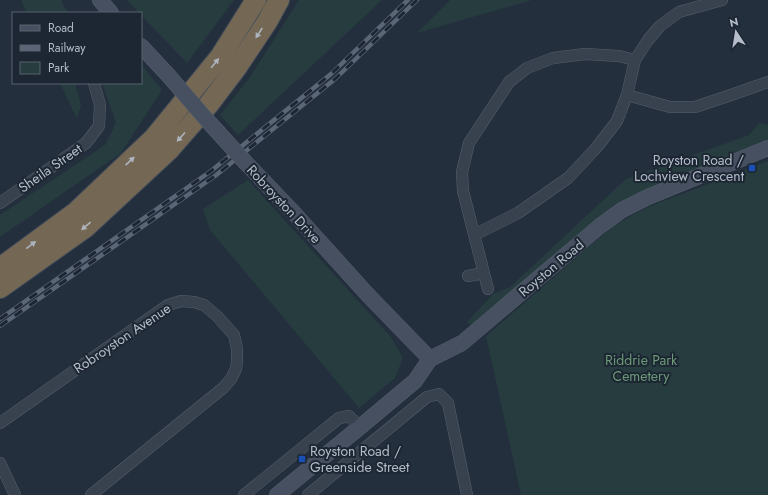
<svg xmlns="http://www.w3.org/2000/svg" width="768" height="495" viewBox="0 0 768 495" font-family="Jost,sans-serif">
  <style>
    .green { fill: #263c3f }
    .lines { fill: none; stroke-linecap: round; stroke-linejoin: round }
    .street-casing { stroke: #565f6c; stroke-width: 12 }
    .secondary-casing { stroke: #565f6c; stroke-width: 16 }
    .highway-casing { stroke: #434c59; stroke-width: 22 }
    .street { stroke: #38414e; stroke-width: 11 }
    .secondary { stroke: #465061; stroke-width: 15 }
    .highway { stroke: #746855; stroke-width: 20 }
    .rail-casing { stroke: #5a6575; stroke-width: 4.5 }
    .rail { stroke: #1d2633; stroke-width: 3; stroke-dasharray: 9; stroke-linecap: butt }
    .secondary-bridge-casing { stroke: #565f6c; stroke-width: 16; stroke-linecap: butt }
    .secondary-bridge { stroke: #465061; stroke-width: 15 }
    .oneway { fill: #aeb4bd }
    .transit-dot { fill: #1a4fb4; stroke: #1d2633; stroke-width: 1.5 }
    .labels { text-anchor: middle; stroke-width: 4; stroke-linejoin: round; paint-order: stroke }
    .poi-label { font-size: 14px; fill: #b4bcc9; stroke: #1d2633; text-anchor: end }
    .street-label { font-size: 14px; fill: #b4bcc9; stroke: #1d2633 }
    .park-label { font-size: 14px; fill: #6b9a76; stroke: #1d2633 }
  </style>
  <rect width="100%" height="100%" fill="#242f3e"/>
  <path class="green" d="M 21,0 L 61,0 L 68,13 L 27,13 Z
    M 127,0 L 234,0 L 187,63 L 141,15 L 141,13 L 139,13 Z
    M 299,0 L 382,0 L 238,135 L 220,115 L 250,77 Z
    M 450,0 L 532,0 L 417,33 Z
    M 141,64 L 162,90 L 121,153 L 0,237 L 0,215 L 105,145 L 116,123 L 102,83 L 141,83 Z
    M 60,83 L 75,83 L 81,105 L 77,119 Z
    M 759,123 L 768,125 L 768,141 L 645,190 L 620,203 L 472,325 L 467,322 L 493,294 L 510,287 L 626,179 L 749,135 Z
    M 768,161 L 768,495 L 521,495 L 486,336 L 614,225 L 648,207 Z
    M 248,180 L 391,337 L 403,358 L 395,378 L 359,408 L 210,230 L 203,209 Z"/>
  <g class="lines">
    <defs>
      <path id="street" d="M 627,95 L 670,107 L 695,107 L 731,95 L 768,82
        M 0,203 L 86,143 L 99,126 L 100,105 L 94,83
        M 474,235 L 518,213 L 568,178 L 597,147 L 617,121 L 627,95 L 635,60 L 648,40 L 660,26 L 679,12 L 722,0
        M 468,276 L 484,273
        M 488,289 L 463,191 L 462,172 L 469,143 L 509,82 L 527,68 L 553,58 L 585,54 L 619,56 L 635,60
        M 0,423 L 168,305 L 181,301 L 194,302 L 204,305 L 217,316 L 234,335 L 237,349 L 237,361 L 236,369 L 231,379 L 223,388 L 91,495
        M 0,463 L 15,495
        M 244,495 L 339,418 L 349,416 L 360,427
        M 308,495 L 427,397 L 439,394 L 448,403 L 467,495"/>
      <path id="secondary" d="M 100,0 L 111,13
        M 141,46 L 168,75
        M 246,163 L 293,212 L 367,294 L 430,359
        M 277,495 L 360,427 L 415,381 L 430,359 L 462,343 L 495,315 L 600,226 L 622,210 L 648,197 L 768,148"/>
      <path id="highway" d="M 0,268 L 76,212 L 154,138 L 220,57 L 256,0
        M 0,288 L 86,227 L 169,150 L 209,104 L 237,67 L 267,22 L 279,0"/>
    </defs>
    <use href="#street" class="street-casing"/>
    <use href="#secondary" class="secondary-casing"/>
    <use href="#highway" class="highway-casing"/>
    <use href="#street" class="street"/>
    <use href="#secondary" class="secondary"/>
    <use href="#highway" class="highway"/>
    <defs>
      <path id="rail" d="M 0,319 L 211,171 L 331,74 L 408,0
        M 0,326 L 215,176 L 335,79 L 417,0"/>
    </defs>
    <use href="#rail" class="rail-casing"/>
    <use href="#rail" class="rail"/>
    <defs>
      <path id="secondary-bridge" d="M 168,75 L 206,119 L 246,163"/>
    </defs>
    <use href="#secondary-bridge" class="secondary-bridge-casing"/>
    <use href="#secondary-bridge" class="secondary-bridge"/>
  </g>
  <defs><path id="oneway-solid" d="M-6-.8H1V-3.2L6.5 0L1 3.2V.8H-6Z"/></defs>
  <g class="oneway">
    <use href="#oneway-solid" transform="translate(259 33) rotate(123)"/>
    <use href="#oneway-solid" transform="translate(215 63) rotate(-51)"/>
    <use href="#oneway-solid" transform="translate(181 137) rotate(132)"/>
    <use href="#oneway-solid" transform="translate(130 161) rotate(-43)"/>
    <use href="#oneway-solid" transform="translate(86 226) rotate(140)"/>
    <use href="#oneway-solid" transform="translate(31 245) rotate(-37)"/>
  </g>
  <g class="transit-dot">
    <rect x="748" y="164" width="8" height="8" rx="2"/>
    <rect x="298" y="455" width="8" height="8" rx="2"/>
  </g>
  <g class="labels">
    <g class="poi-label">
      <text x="744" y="165">Royston Road /<tspan x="744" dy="16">Lochview Crescent</tspan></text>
      <text x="310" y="456" text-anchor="start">Royston Road /<tspan x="310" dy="16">Greenside Street</tspan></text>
    </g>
    <g class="street-label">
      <text transform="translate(50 168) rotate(-35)" y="5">Sheila Street</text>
      <text transform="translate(284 204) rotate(47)" y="5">Robroyston Drive</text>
      <text transform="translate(551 268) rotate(-40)" y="5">Royston Road</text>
      <text transform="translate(122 338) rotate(-34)" y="5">Robroyston Avenue</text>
    </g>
    <g class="park-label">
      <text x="641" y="365">Riddrie Park<tspan x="641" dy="16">Cemetery</tspan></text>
    </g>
  </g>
  <rect x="12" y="12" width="130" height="72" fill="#1d2633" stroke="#59626f"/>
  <rect x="20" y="25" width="20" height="6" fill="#465061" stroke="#59626f"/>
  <text x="48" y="32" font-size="12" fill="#b4bcc9">Road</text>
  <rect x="20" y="45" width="20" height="6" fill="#5a6575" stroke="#59626f"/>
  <text x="48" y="52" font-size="12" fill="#b4bcc9">Railway</text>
  <rect x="20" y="62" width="20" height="12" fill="#263c3f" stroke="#59626f"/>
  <text x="48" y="72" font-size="12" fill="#b4bcc9">Park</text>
  <g transform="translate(736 32) rotate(348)" stroke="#1d2633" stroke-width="3" paint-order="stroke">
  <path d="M0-3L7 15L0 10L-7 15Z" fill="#b4bcc9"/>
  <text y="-6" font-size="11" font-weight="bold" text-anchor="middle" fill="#b4bcc9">N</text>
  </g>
</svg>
